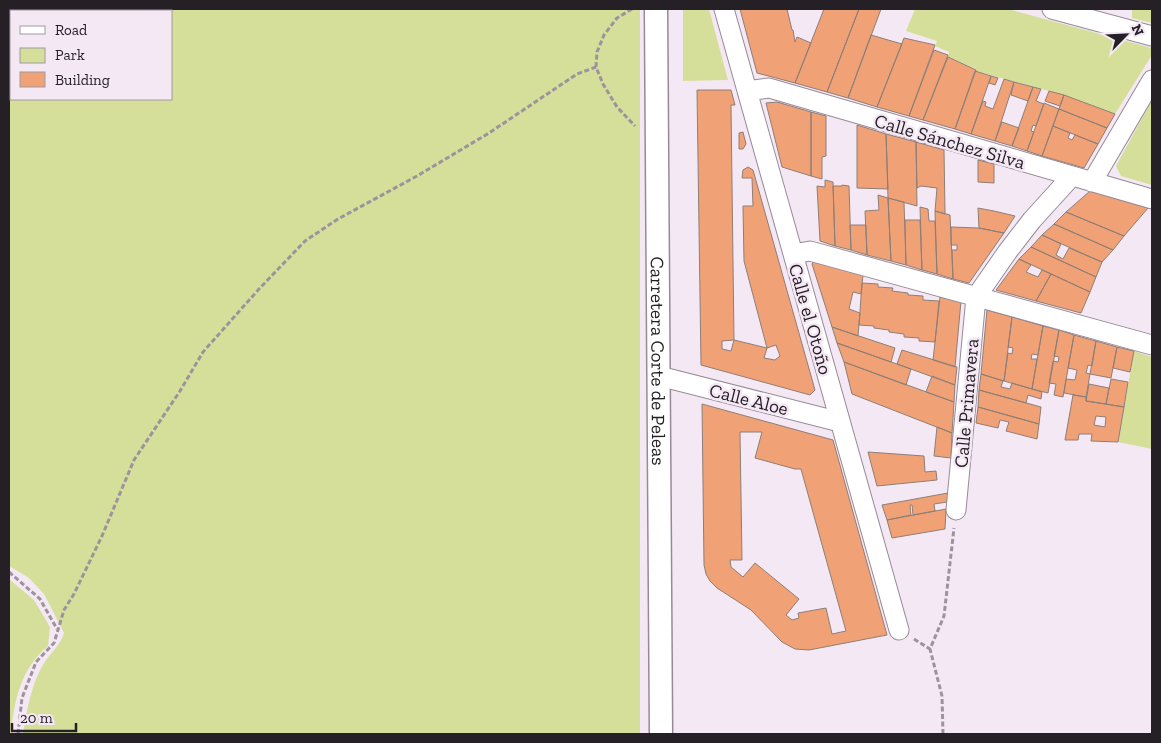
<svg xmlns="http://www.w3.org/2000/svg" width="1161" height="743" viewBox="0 0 1161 743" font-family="'Zilla Slab',serif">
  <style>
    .green { fill: #d6df9a; fill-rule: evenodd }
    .building { fill: #f0a276; stroke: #8e7e76; fill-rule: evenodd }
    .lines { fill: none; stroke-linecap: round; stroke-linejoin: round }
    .minor-casing { stroke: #978a97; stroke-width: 21 }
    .tertiary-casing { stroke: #978a97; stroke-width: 25 }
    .path { stroke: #9d939d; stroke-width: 3; stroke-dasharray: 5 2.5; stroke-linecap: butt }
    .minor { stroke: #fff; stroke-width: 19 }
    .tertiary { stroke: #fff; stroke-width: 22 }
    .labels { text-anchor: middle; stroke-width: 5; stroke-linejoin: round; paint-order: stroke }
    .street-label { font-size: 19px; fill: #252025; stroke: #f5e8f5 }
  </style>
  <rect width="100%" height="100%" fill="#f5e8f5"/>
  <path class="green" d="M 9,9 L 640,9 L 640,734 L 23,734 C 27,709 31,685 44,663 C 51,652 60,646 64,633 L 44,594 L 29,578 L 9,566 ZM 171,11 L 171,99 L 11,99 L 11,11 Z
    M 683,9 L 709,9 L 728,80 L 683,81 Z
    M 915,9 L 1008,9 L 1152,48 L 1152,55 L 1115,114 L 1064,95 L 975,71 L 976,69 L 948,57 L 949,52 L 935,46 L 937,41 L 906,31 Z
    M 1132,9 L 1152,9 L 1152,23 L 1132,18 Z
    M 1152,100 L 1152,185 L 1121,176 L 1116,166 Z
    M 1134,351 L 1152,357 L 1152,449 L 1118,442 Z
    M 9,579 L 34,600 L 50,627 L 48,646 C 21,668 14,701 11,734 L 9,734 Z"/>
  <path class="building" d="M 740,9 L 787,9 L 792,30 L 793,30 L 795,42 L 797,37 L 811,43 L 795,83 L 757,73 Z
    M 824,9 L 859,9 L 827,92 L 795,83 Z
    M 859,9 L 881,9 L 848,98 L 827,92 Z
    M 871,35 L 902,44 L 877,107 L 848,98 Z
    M 904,38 L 935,45 L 909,116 L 877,107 Z
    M 934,50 L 948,55 L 923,120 L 909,116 Z
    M 948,57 L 976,70 L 955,129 L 923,120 Z
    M 975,71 L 991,76 L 971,134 L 955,129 Z
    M 991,76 L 998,78 L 995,85 L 989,83 Z
    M 1004,79 L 1014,82 L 995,141 L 971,134 L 983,101 L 986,102 L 985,106 L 993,109 Z
    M 1014,82 L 1033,87 L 1028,101 L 1011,95 Z
    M 1033,87 L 1041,89 L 1036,101 L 1044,104 L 1036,126 L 1033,125 L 1031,131 L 1034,132 L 1027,151 L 1012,146 Z
    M 697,90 L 731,90 L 735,105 L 731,105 L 734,340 L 722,341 L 722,349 L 731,351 L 734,340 L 767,348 L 764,358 L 775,360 L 780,356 L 776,345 L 767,348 L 744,261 L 743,206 L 753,206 L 752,178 L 742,178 L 743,170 L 748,167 L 753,170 L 815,390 L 810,395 L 701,365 Z
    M 1049,91 L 1064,95 L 1060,106 L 1045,101 Z
    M 1064,95 L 1115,114 L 1107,128 L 1059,109 Z
    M 777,102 L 811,112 L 811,176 L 782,167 L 766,103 Z
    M 1044,103 L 1059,109 L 1042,156 L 1027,151 Z
    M 1059,109 L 1107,128 L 1098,144 L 1053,126 Z
    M 811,112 L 826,116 L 826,156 L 822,157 L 822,179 L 811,176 Z
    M 1002,122 L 1019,128 L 1012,146 L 995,141 Z
    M 857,125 L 886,134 L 888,189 L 857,188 Z
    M 1053,126 L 1070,133 L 1068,138 L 1072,140 L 1075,135 L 1098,144 L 1084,168 L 1042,156 Z
    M 743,132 L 746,144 L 743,149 L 739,149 L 739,133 Z
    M 886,134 L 916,142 L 917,206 L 888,198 Z
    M 916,142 L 944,150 L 945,214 L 935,211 L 937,188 L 921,186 L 917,188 Z
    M 978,160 L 994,164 L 994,183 L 978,182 Z
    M 825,180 L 833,182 L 835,246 L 820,241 L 817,186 L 825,187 Z
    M 842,185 L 849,186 L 851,250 L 835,246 L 833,186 L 842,186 Z
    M 1090,191 L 1148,208 L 1124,236 L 1066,212 Z
    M 878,195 L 888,198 L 891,261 L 867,255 L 865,211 L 879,210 Z
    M 888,198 L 904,202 L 906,265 L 891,261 Z
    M 920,207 L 928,209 L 929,221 L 935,221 L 937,274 L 922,270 Z
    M 978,208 L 994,211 L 1015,216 L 1004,233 L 979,228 Z
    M 935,211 L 950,215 L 953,279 L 937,274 Z
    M 1066,212 L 1124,236 L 1113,250 L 1054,224 Z
    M 905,220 L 920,220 L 922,270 L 906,265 Z
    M 1054,224 L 1113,250 L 1102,262 L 1097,260 L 1042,235 Z
    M 850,225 L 866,225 L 867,255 L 851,250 Z
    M 951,227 L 979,228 L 1004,233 L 969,283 L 953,279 L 952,250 L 957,250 L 957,245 L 951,245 Z
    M 1042,235 L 1061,244 L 1056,255 L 1063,259 L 1069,248 L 1102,262 L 1096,277 L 1031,247 Z
    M 1031,247 L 1096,277 L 1090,292 L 1019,259 Z
    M 1019,259 L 1031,265 L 1026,272 L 1038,277 L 1042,270 L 1051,274 L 1036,301 L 996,290 Z
    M 814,261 L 863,275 L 861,294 L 853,292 L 849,309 L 860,313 L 858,336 L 832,327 L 812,264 Z
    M 1051,274 L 1090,292 L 1081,313 L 1036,301 Z
    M 862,283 L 878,284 L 878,287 L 893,288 L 892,291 L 908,293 L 908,295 L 923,296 L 923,300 L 939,301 L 935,342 L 919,341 L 919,338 L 904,337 L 904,334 L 889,332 L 889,330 L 874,328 L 874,326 L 859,325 Z
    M 940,297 L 961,301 L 955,367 L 933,360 Z
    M 987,310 L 1012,317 L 1004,381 L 981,374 Z
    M 1012,317 L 1043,326 L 1038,355 L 1032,354 L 1031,359 L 1037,359 L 1032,389 L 1004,381 L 1008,353 L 1012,354 L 1013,348 L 1008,347 Z
    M 1043,326 L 1059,330 L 1048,393 L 1032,389 Z
    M 832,327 L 895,348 L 891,362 L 837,343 Z
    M 1059,330 L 1074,335 L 1063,397 L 1054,395 L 1056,384 L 1049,383 L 1053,361 L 1058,362 L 1059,357 L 1054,356 Z
    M 1074,335 L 1096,341 L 1092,366 L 1088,365 L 1086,373 L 1090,374 L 1086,397 L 1064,393 L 1066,379 L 1075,380 L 1077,370 L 1068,368 Z
    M 1096,341 L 1117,347 L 1111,378 L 1090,374 Z
    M 837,343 L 911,369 L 906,385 L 844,362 Z
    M 1117,347 L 1134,351 L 1130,372 L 1113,368 Z
    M 902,350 L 957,367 L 955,385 L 897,364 Z
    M 844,362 L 954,402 L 952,433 L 852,394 Z
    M 981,374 L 1003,381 L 1001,387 L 1010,389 L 1012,383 L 1042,392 L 1041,399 L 1028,395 L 1026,403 L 979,390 Z
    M 932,376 L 955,385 L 954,402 L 926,392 Z
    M 1111,379 L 1128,382 L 1124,407 L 1106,404 Z
    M 1089,384 L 1109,388 L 1106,404 L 1086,401 Z
    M 979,390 L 1041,407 L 1039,424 L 978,407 Z
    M 1073,395 L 1086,397 L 1086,401 L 1124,407 L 1118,442 L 1091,441 L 1092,434 L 1079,434 L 1078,440 L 1065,440 ZM 1096,416 L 1106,417 L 1105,427 L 1094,425 Z
    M 702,404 L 833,440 L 887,635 L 809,650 L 795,649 L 782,642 L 751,610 L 717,588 L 710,581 L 706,574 L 704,565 ZM 740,432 L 762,432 L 755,458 L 795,469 L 801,469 L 846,631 L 832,634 L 826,608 L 798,613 L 799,618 L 792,620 L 786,615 L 799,599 L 755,563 L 743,577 L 731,567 L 730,560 L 742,560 Z
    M 978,407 L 1039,424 L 1037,439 L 1006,431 L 1009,422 L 1000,420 L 998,428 L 976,423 Z
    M 937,427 L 952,433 L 951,458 L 934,456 Z
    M 868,452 L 924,456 L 925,472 L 936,471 L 937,480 L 877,486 Z
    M 948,493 L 947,502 L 934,504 L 935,511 L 913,515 L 912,505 L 910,505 L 911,515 L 887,520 L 882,505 Z
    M 946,509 L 945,529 L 892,538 L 887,520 Z"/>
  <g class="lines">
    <defs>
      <path id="minor" d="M 724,9 L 899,630
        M 1052,9 L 1152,36
        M 747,91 L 769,88 L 1152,199
        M 1092,182 L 1152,80
        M 793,254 L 810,251 L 1152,345
        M 659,376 L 840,422
        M 956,510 L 976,297 L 1008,251 L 1032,220 L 1072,176"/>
      <g id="tertiary">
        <path id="s1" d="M 656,9 L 661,734"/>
      </g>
    </defs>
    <use href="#minor" class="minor-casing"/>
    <use href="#tertiary" class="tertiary-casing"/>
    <path class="path" d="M 632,9 L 617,18 L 604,35 L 597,52 L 596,67 L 603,84 L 617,107 L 635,126
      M 9,572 L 40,599 L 57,629
      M 914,639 L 930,649
      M 18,734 L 22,698 L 36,662 L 54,643 L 64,610 L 74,594 L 102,536 L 134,460 L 180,391 L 203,352 L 259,289 L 305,241 L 338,219 L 417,176 L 489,133 L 577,74 L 596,67
      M 943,734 L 942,696 L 930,649 L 944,616 L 954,528"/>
    <use href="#minor" class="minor"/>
    <use href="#tertiary" class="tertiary"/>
  </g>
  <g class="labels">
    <g class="street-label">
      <text transform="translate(950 141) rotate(16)" y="7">Calle Sánchez Silva</text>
      <text transform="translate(811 319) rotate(74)" y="7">Calle el Otoño</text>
      <text dy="7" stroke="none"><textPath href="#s1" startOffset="352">Carretera Corte de Peleas</textPath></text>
      <text transform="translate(749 399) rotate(14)" y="7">Calle Aloe</text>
      <text transform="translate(966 403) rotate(-85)" y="7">Calle Primavera</text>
    </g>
  </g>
  <rect width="1161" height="743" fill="none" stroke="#252025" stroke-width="20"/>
  <rect x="10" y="10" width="162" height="90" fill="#f5e8f5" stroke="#a298a2"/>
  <rect x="20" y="26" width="25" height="8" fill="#ffffff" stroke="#a298a2"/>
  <text x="55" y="35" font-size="15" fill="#252025">Road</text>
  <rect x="20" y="48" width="25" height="15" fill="#d6df9a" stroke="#a298a2"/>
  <text x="55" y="60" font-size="15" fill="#252025">Park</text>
  <rect x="20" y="72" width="25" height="15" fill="#f0a276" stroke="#a298a2"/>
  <text x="55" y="85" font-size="15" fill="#252025">Building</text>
  <g transform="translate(1126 35) rotate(66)" stroke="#f5e8f5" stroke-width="4" paint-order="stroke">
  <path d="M0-4L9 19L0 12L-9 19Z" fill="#252025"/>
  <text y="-8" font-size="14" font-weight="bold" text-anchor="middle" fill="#252025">N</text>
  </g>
  <path d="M12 723v8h64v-8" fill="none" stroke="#252025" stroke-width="2.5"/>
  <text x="20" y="723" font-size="15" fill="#252025" stroke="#f5e8f5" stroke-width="4" paint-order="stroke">20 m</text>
</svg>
